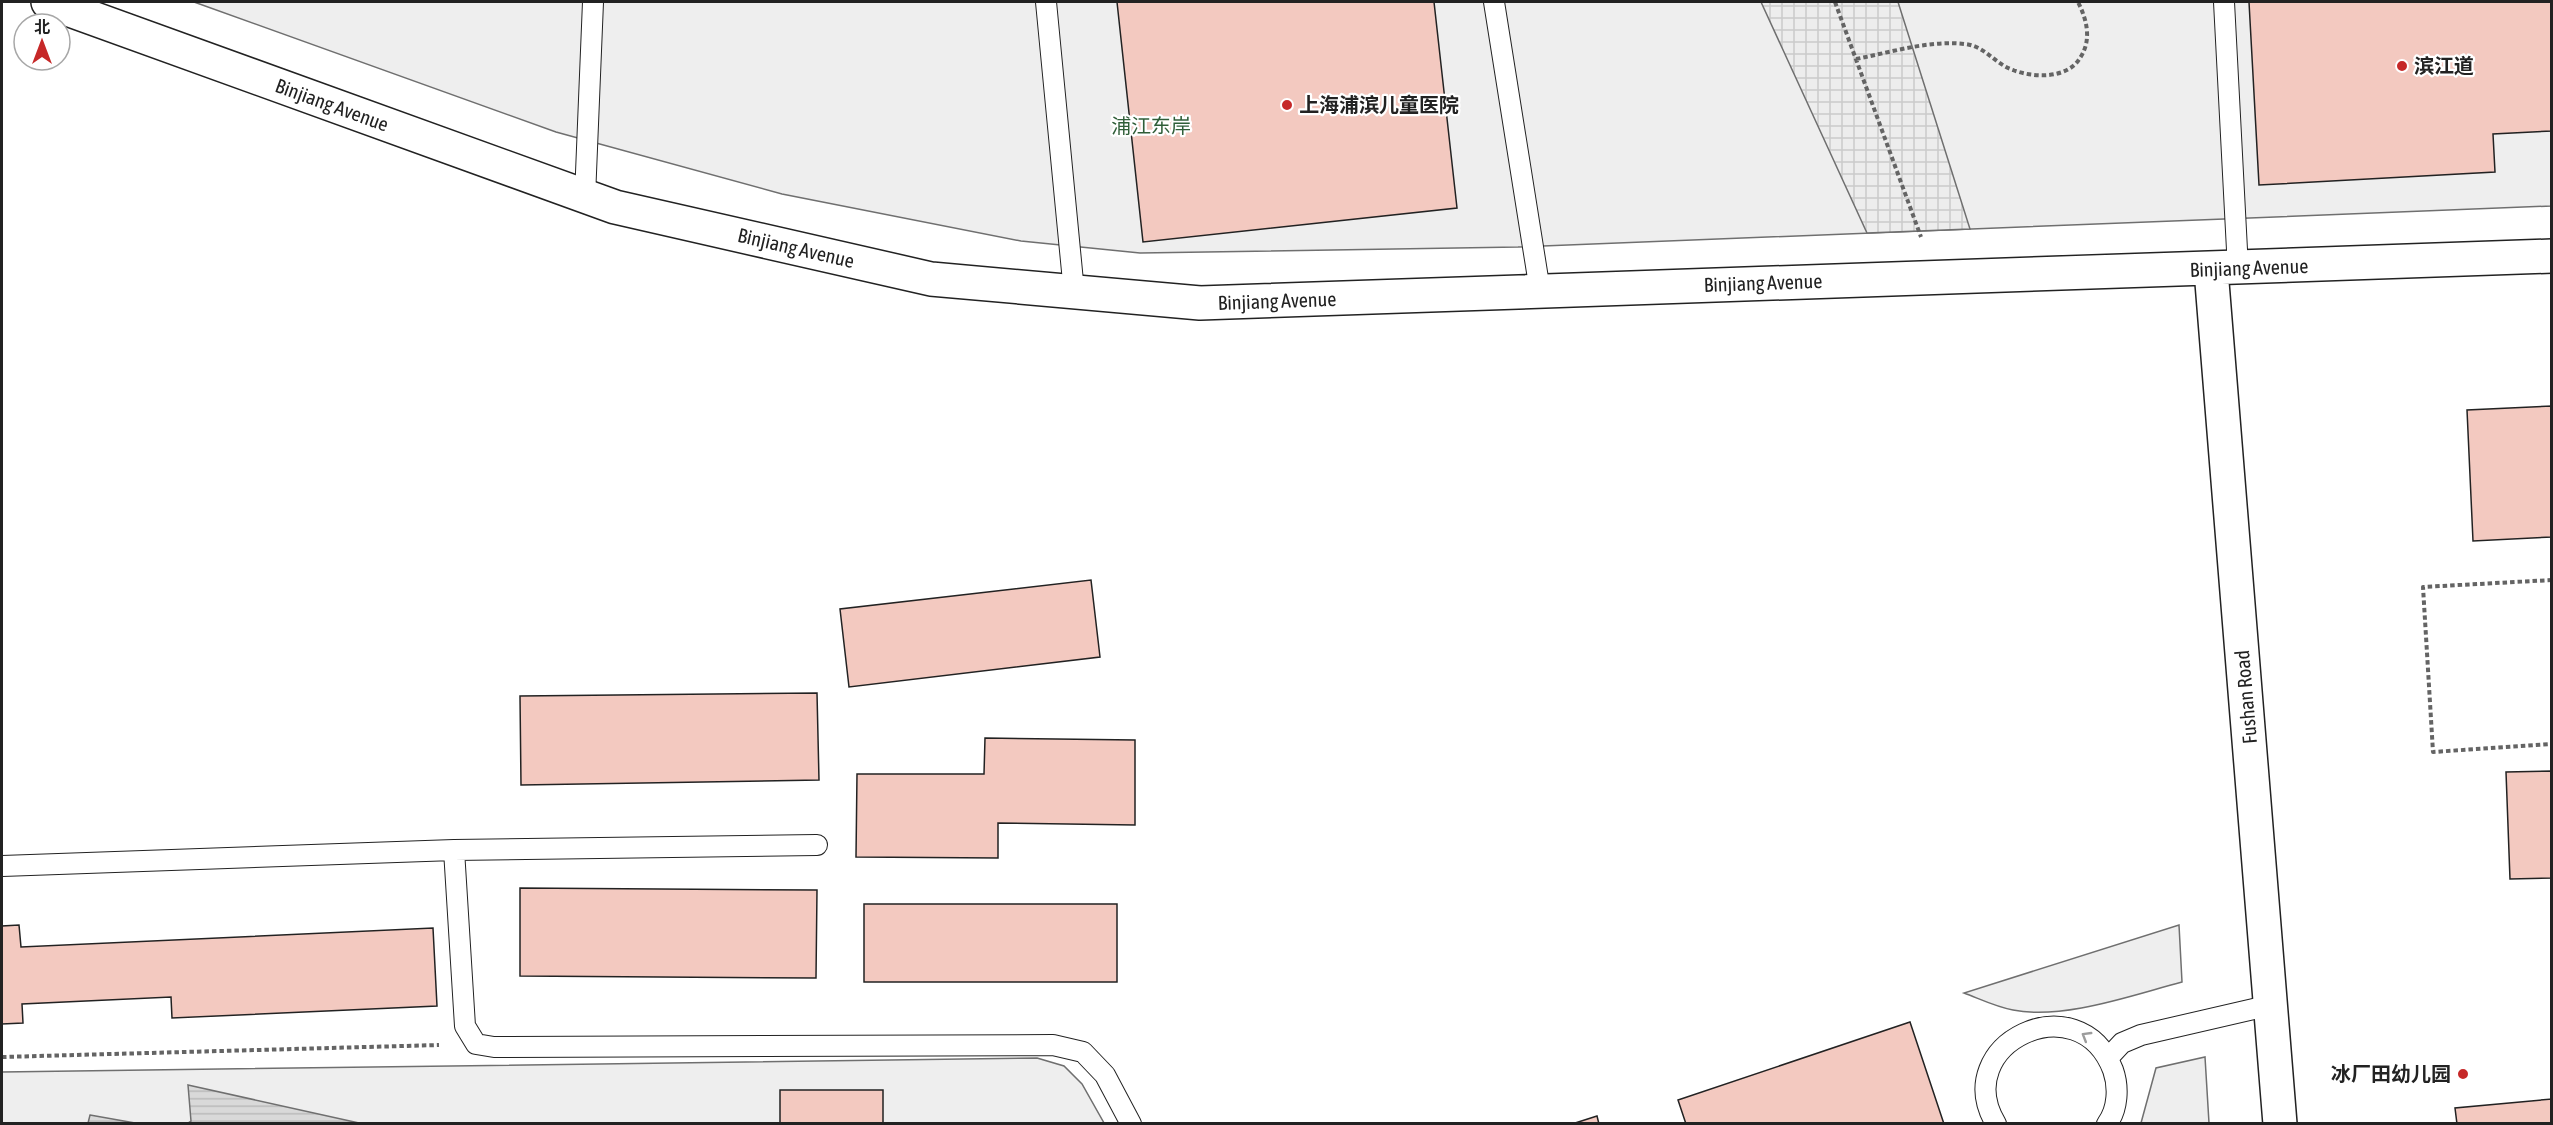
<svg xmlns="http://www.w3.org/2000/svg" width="2553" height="1125" viewBox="0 0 2553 1125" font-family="'Asap Condensed','Noto Sans SC',sans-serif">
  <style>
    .green { fill: #eee; stroke: #6f6f6f; stroke-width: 1.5 }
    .plaza { fill: url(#plaza-grid); stroke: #6f6f6f; stroke-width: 1.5 }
    .water { fill: url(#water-rules); stroke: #6f6f6f; stroke-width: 1.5 }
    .building { fill: #f3c9c0; stroke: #222; stroke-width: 1.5 }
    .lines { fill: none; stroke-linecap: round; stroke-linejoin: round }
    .lane-casing { stroke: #222; stroke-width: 22 }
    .street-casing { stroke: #222; stroke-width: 36 }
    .path { stroke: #646464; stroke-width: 4; stroke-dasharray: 4.5 3; stroke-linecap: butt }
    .lane { stroke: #fff; stroke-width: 20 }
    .street { stroke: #fff; stroke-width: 33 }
    .oneway { stroke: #9c9c9c }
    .poi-dot { fill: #c62828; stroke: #fff; stroke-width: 2 }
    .labels { text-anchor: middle; stroke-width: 4.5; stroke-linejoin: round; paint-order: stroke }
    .poi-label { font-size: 20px; font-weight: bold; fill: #222; stroke: #fff; text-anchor: start }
    .street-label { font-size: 20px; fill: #222; stroke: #fff }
    .park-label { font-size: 20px; fill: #2f5e38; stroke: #fff }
  </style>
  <defs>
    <pattern id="plaza-grid" width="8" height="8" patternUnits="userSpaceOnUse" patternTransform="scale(1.5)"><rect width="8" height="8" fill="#ededed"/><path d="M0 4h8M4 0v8" fill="none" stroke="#cbcbcb"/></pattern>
    <pattern id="water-rules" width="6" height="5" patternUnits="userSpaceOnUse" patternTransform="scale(1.5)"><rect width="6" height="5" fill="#d9d9d9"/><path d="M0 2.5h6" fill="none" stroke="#bababa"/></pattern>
  </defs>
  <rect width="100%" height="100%" fill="#fff"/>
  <path class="green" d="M 194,2 L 2551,2 L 2551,206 L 1518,247 L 1140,253 L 1021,241 L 782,194 L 556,132 Z
    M 2179,925 L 2182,982 C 2132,995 2064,1020 2013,1010 C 1996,1007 1980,999 1964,993 Z
    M 2205,1057 L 2209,1123 L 2141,1123 L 2156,1068 Z
    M 1037,1058 L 1064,1066 L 1082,1084 L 1104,1123 L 2,1124 L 2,1072 Z"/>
  <path class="plaza" d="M 1761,2 L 1898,2 L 1970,229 L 1867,233 Z"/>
  <path class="water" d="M 188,1085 L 359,1123 L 188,1123 L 191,1121 Z
    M 90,1115 L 135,1123 L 88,1123 Z"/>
  <path class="building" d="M 1117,2 L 1434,2 L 1457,208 L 1143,242 Z
    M 2249,2 L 2552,2 L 2552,131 L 2493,134 L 2495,172 L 2259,185 Z
    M 2552,406 L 2552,537 L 2473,541 L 2467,410 Z
    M 1091,580 L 1100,657 L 849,687 L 840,609 Z
    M 817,693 L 819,780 L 521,785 L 520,696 Z
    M 985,738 L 1135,740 L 1135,825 L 998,823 L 998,858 L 856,857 L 857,774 L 984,774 Z
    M 2552,771 L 2552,878 L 2510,879 L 2506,772 Z
    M 520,888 L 817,890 L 816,978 L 520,976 Z
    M 864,904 L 1117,904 L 1117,982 L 864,982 Z
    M 19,925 L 21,947 L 433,928 L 437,1006 L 172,1018 L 171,997 L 22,1004 L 23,1023 L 2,1024 L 2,926 Z
    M 1910,1022 L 1944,1124 L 1686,1124 L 1678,1100 Z
    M 780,1090 L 883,1090 L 883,1124 L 780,1124 Z
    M 2552,1099 L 2552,1124 L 2457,1124 L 2455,1108 Z
    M 1597,1116 L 1599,1124 L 1572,1124 Z"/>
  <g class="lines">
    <defs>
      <path id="lane" d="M 1046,2 L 1074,292
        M 1494,2 L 1540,291
        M 2224,2 L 2238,269
        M 585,197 L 593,2
        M 454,850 L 817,845
        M 2,866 L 454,850 L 465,1026 L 476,1044 L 494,1047 L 1053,1045 L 1083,1052 L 1105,1075 L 1131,1124
        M 2108,1058 L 2122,1043 L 2141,1035 L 2271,1005
        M 1996,1124 C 1948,1044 2079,981 2113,1070 C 2119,1087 2118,1109 2107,1124"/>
      <path id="street" d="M 48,2 L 615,207 L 931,279 L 1200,303 L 2552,256
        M 2211,270 L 2280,1124"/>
    </defs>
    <use href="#lane" class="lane-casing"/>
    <use href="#street" class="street-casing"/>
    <path class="path" d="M 1835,2 L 1921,237
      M 1856,59 C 1892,52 1929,40 1965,44 C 1985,46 1995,64 2013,70 C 2033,78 2068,79 2080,58 C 2092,40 2087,20 2078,2
      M 2552,580 L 2423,587 L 2433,752 L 2552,744
      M 2,1057 L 439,1045
      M 634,1124 L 644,1124"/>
    <use href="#lane" class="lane"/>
    <use href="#street" class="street"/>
  </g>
  <defs><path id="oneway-chevron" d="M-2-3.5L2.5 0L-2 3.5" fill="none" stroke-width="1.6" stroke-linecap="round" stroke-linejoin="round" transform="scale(1.5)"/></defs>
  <use class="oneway" href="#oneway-chevron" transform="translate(2086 1036) rotate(-149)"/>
  <g class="poi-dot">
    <circle cx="2402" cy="66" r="6"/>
    <circle cx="1287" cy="105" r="6"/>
    <circle cx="2463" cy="1074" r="6"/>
  </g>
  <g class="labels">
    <g class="poi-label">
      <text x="2414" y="73">滨江道</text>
      <text x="1299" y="112">上海浦滨儿童医院</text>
      <text x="2451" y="1081" text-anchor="end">冰厂田幼儿园</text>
    </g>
    <g class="street-label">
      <text transform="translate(332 105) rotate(20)" y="7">Binjiang Avenue</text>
      <text transform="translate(796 248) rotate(13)" y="7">Binjiang Avenue</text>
      <text transform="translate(2249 268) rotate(-2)" y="7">Binjiang Avenue</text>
      <text transform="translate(1763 283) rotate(-2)" y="7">Binjiang Avenue</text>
      <text transform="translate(1277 301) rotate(-2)" y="7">Binjiang Avenue</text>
      <text transform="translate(2246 697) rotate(-95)" y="7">Fushan Road</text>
    </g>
    <g class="park-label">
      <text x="1151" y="133">浦江东岸</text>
    </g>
  </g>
  <rect width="2553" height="1125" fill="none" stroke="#222222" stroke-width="6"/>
  <g transform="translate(42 42)"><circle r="28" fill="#ffffff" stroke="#a7a7a7" stroke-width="1.5"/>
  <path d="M0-4.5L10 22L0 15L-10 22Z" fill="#c62828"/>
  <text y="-9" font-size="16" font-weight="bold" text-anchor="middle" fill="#222222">北</text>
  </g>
</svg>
